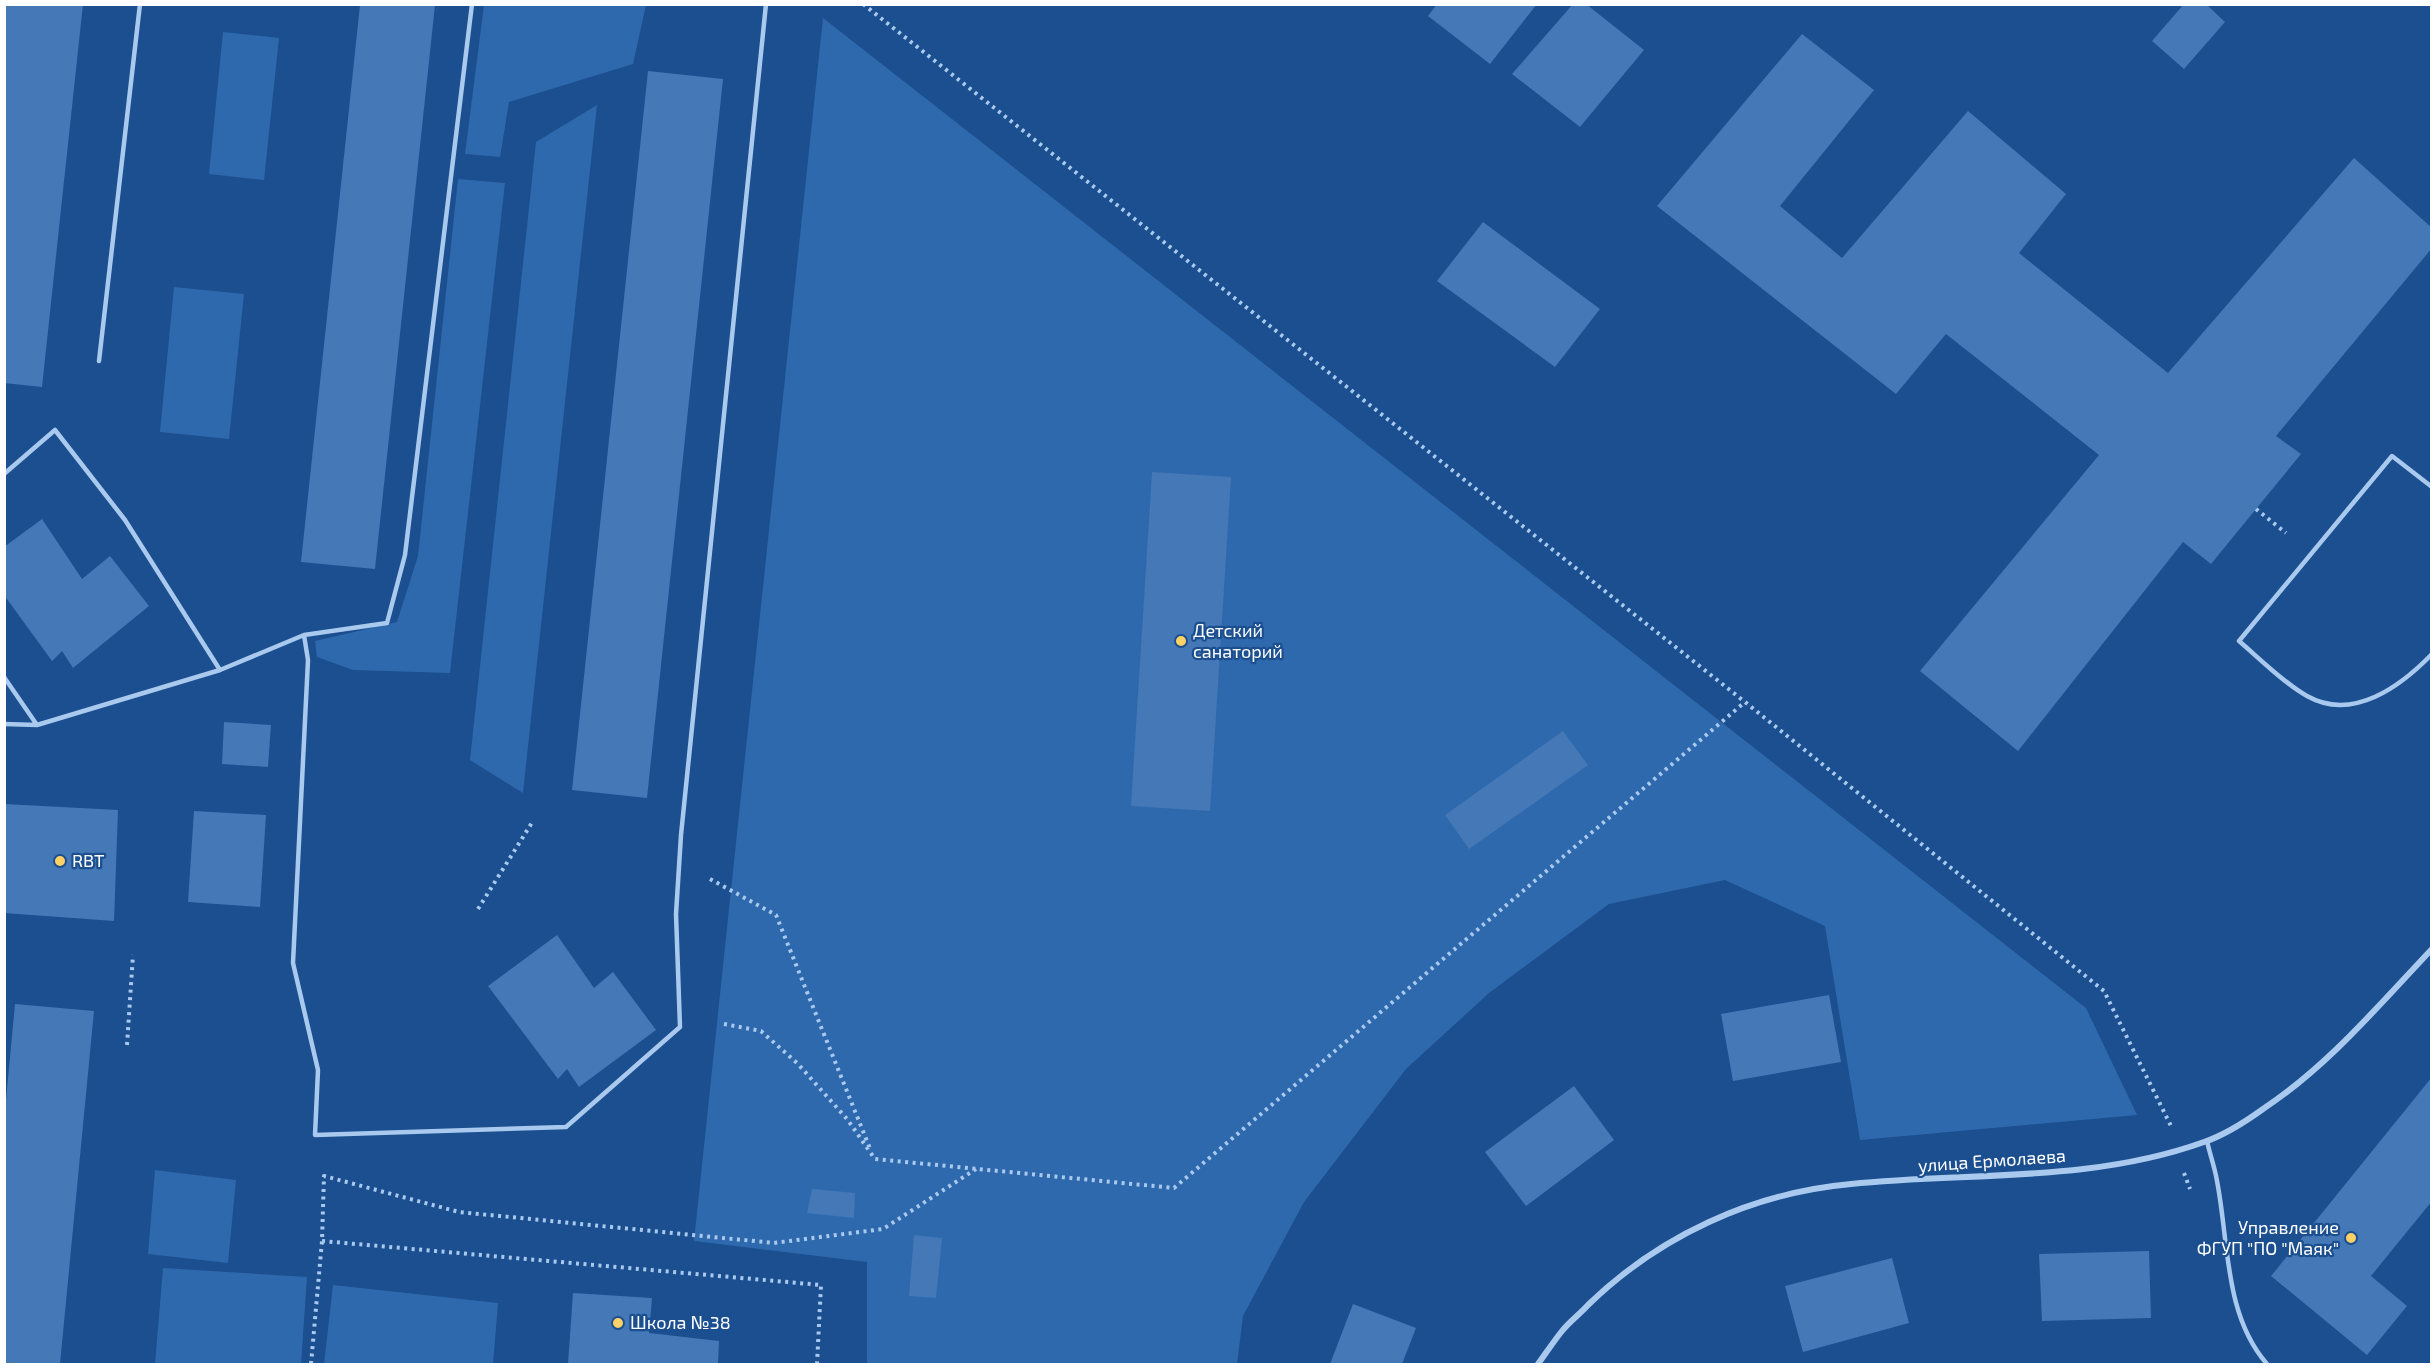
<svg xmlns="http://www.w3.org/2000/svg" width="2436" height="1369" viewBox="0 0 2436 1369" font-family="'Exo 2',sans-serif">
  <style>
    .green { fill: #2e69ad }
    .building { fill: #4478b7 }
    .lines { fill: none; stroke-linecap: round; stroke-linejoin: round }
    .path { stroke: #a9c9ee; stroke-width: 4; stroke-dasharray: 3 4.5; stroke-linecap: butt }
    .lane { stroke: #a9c9ee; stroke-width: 4.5 }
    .street { stroke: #a9c9ee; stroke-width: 6 }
    .poi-dot { fill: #ffd166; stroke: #1b4f8f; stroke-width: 2 }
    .labels { text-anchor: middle; stroke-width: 4.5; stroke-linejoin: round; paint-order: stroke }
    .poi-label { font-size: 18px; fill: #fff; stroke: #1b4f8f; text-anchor: start }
    .street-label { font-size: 18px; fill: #fff; stroke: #1b4f8f }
  </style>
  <rect width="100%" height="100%" fill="#1b4f8f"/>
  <path class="green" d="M 484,5 L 484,4 L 646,5 L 633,64 L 509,102 L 500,157 L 465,154 Z
    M 823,18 L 2086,1008 L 2137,1115 L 1860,1140 L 1825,926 L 1725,880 L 1609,904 L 1489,993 L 1406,1069 L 1304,1202 L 1243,1316 L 1237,1364 L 867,1364 L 867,1262 L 694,1241 Z
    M 223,32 L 279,38 L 264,180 L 209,174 Z
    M 597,105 L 523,793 L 470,760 L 536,142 Z
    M 458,179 L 505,183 L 450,673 L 353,670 L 317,657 L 315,641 L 397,622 L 418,556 Z
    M 174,287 L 244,294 L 229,439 L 160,432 Z
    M 155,1170 L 236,1180 L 228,1263 L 148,1254 Z
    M 163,1268 L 307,1277 L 301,1364 L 155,1364 Z
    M 333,1285 L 498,1303 L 493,1364 L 324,1364 Z"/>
  <path class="building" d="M 4,4 L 83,4 L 42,387 L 4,383 Z
    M 1437,4 L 1537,4 L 1490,64 L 1428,16 Z
    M 1573,4 L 1586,4 L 1644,50 L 1580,127 L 1512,74 Z
    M 2184,4 L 2206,4 L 2225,22 L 2184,69 L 2152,41 Z
    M 360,5 L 435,5 L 375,569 L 301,562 Z
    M 1802,34 L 1874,90 L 1780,206 L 1842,258 L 1968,111 L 2066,194 L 2019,253 L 2168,373 L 2354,158 L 2432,228 L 2432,248 L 2276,436 L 2301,454 L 2211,564 L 2183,542 L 2018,751 L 1920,671 L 2099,455 L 1946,334 L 1896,394 L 1657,206 Z
    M 648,71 L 723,79 L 647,798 L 572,790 Z
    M 1483,222 L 1600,309 L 1555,367 L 1437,281 Z
    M 1152,472 L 1231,477 L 1210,811 L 1131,806 Z
    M 42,519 L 82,579 L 110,556 L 149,606 L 73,668 L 62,651 L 52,661 L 4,595 L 4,547 Z
    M 224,722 L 271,725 L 268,767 L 222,764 Z
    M 1563,731 L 1588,765 L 1469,849 L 1445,815 Z
    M 4,804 L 118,810 L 114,921 L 4,913 Z
    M 194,811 L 266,815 L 260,907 L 188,902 Z
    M 557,935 L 594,988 L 613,972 L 656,1030 L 579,1087 L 567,1069 L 558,1079 L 488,986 Z
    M 1829,995 L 1841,1062 L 1733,1081 L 1721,1014 Z
    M 15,1004 L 94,1011 L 60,1364 L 4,1364 L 4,1121 Z
    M 2432,1077 L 2432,1201 L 2371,1276 L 2407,1306 L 2367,1355 L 2271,1276 Z
    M 1574,1086 L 1614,1140 L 1526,1206 L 1485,1152 Z
    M 812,1189 L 855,1193 L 854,1218 L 807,1213 Z
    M 914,1235 L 942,1238 L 936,1298 L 909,1296 Z
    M 2149,1251 L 2151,1318 L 2042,1321 L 2039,1254 Z
    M 1892,1258 L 1909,1323 L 1803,1352 L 1785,1286 Z
    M 573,1293 L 652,1298 L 649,1333 L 719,1341 L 718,1364 L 568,1364 Z
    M 1353,1304 L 1416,1328 L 1402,1364 L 1330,1364 Z"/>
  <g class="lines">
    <path class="path" d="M 863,4 L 1745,702 L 2104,991 L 2172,1128
      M 2256,509 L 2286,533
      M 710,879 L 776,915 L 871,1151
      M 478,909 L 533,821
      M 724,1024 L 761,1031 L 798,1064 L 847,1119 L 875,1159 L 1174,1188 L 1745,702
      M 127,1045 L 133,955
      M 2184,1173 L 2190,1189
      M 322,1241 L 821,1285 L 817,1364
      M 311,1364 L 322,1241 L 324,1176 L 459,1212 L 774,1243 L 883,1229 L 976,1169"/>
    <path class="lane" d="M 99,361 L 140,4
      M 4,474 L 55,430 L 125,520 L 220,670
      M 2432,487 L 2392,456 L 2239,641 C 2259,658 2285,684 2307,696 C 2353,722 2401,686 2432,654
      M 304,635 L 308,660 L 293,963 L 318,1070 L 315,1135 L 566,1127 L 680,1027 L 676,914 L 681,835 L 766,4
      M 4,677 L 37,725
      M 4,724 L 37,725 L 220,670 L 304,635 L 387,623 L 405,555 L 472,4
      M 2207,1141 C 2210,1155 2215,1168 2217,1181 C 2229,1242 2224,1315 2267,1364"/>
    <path class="street" d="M 1538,1364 C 1546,1353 1554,1341 1562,1331 C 1570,1321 1580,1314 1588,1305 C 1659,1236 1752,1193 1851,1184 C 1969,1172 2090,1183 2204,1142 C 2225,1135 2245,1122 2263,1109 C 2328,1066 2378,1006 2432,949"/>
  </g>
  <g class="poi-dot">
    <circle cx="1181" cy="641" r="6"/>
    <circle cx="60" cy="861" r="6"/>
    <circle cx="2351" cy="1238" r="6"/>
    <circle cx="618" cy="1323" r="6"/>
  </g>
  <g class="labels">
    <g class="poi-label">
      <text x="1193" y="637">Детский<tspan x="1193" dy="21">санаторий</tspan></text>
      <text x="72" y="867">RBT</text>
      <text x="2339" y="1234" text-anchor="end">Управление<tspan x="2339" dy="21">ФГУП "ПО "Маяк"</tspan></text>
      <text x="630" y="1329">Школа №38</text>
    </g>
    <g class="street-label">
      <text transform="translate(1992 1161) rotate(-4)" y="6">улица Ермолаева</text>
    </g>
  </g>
  <rect width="2436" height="1369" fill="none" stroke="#ffffff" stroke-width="12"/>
</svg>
